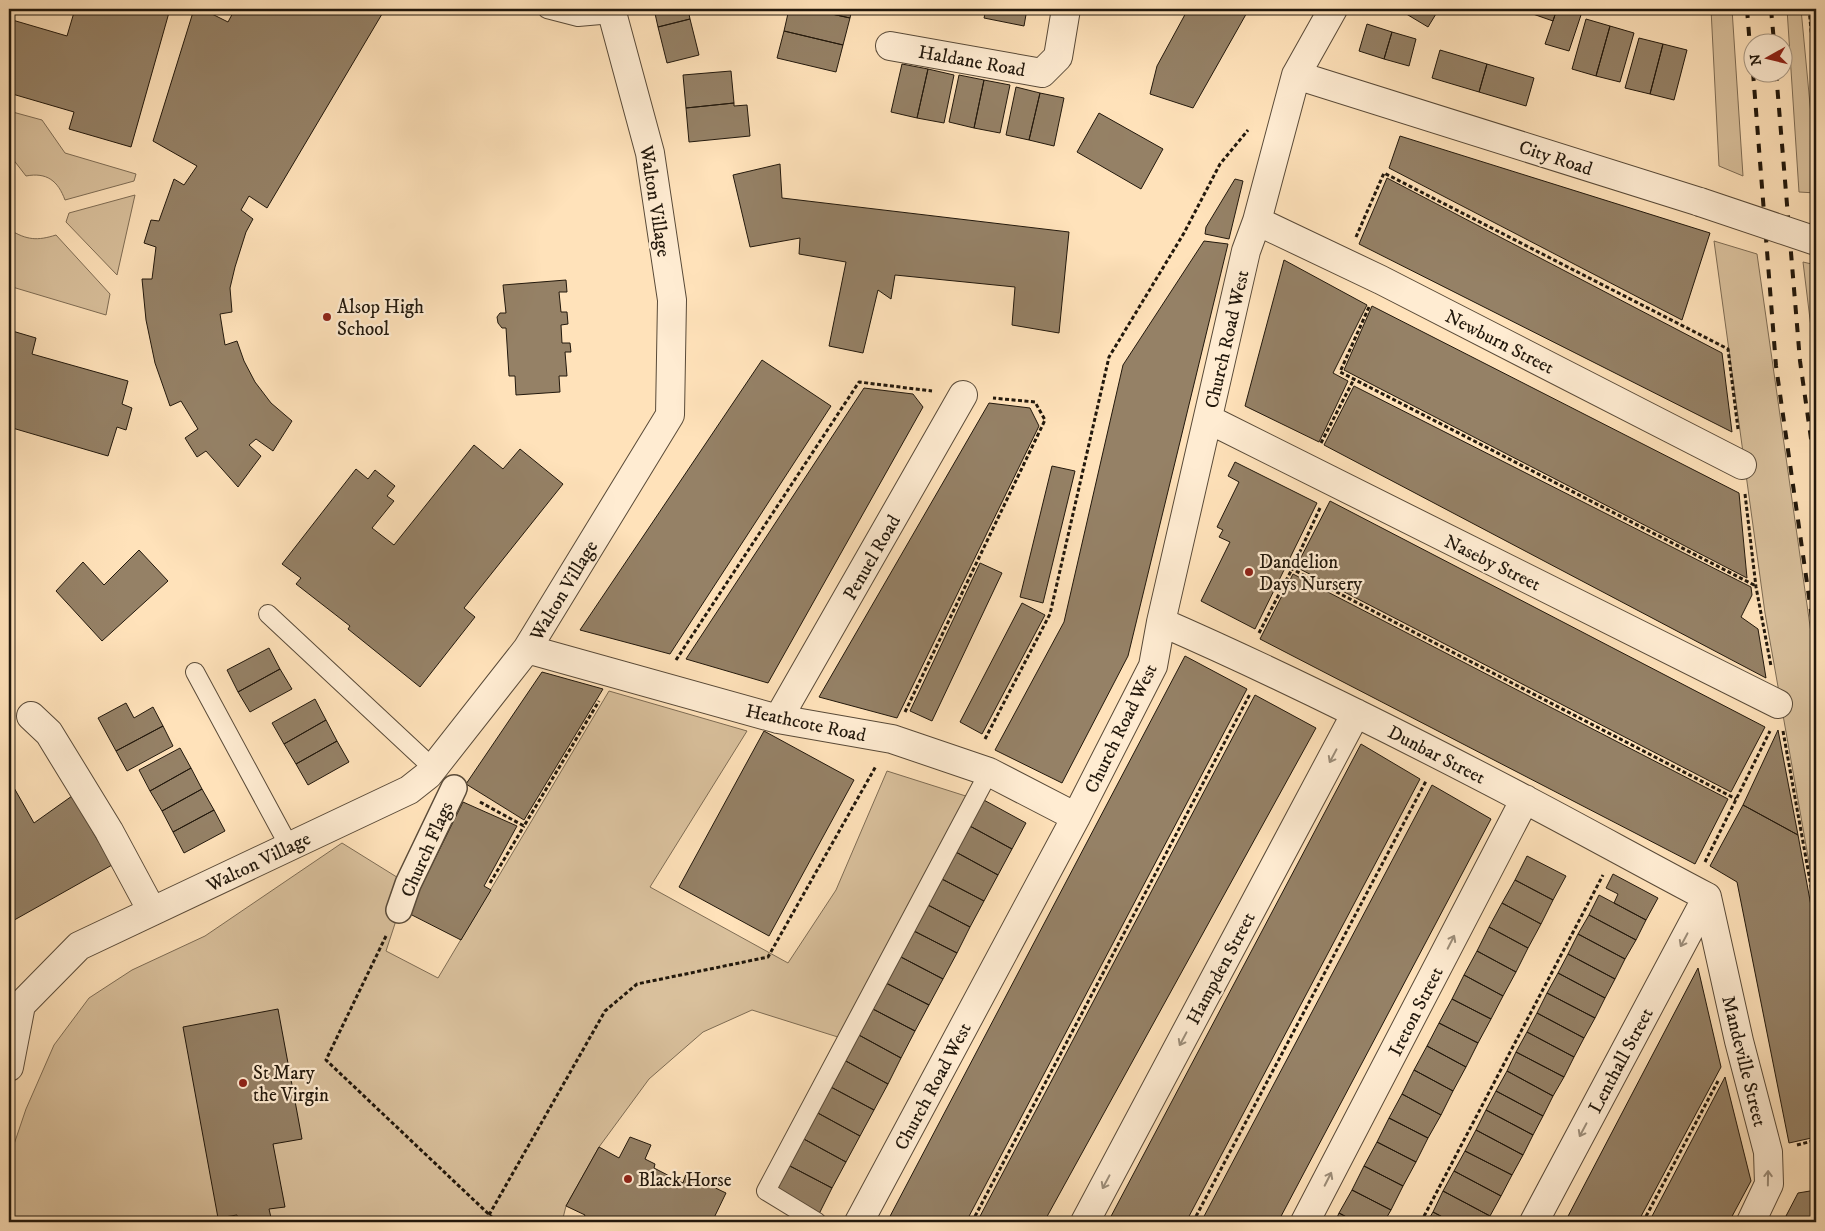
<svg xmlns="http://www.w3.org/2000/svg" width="1825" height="1231" viewBox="0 0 1825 1231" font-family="'IM FELL DW Pica',serif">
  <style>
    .green { fill: #d9c09c; stroke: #7e6c54 }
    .building { fill: #958166; stroke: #22180c }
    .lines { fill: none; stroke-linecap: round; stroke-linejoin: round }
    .service-casing { stroke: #594a38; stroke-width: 20 }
    .pedestrian-casing { stroke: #594a38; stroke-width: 28 }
    .minor-casing { stroke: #594a38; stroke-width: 30 }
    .path { stroke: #22180c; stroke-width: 3; stroke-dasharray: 4 2.5; stroke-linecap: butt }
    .service { stroke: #ffecd2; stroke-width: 18 }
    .pedestrian { stroke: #ffecd2; stroke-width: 25 }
    .minor { stroke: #ffecd2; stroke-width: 28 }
    .rail { stroke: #22180c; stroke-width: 4; stroke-dasharray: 9 9; stroke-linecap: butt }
    .minor-bridge-casing { stroke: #594a38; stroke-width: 30; stroke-linecap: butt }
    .minor-bridge { stroke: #ffecd2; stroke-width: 28 }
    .oneway { stroke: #9c8d79 }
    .poi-dot { fill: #8f2418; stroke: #ffecd2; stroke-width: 2 }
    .labels { text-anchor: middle; stroke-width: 4.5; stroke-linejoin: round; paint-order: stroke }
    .street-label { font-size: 19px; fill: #22180c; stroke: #ffecd2 }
    .poi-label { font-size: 19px; fill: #22180c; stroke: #ffecd2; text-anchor: start }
  </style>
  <rect width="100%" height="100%" fill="#ffe2ba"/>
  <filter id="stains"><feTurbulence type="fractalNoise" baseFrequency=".004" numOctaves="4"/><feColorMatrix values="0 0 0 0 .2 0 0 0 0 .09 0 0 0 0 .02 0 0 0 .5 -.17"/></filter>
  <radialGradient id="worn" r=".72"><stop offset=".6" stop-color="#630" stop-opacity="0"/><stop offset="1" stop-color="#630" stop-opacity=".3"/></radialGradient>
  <path class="green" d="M 1711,9 L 1732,9 L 1743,176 L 1719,166 Z
    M 1787,9 L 1801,9 L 1816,168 L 1816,193 L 1799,192 Z
    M 9,111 L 42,120 L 65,153 L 136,174 L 134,181 L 65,200 C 58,181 47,172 26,176 L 9,154 Z
    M 135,195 L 117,275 L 66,222 L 69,213 Z
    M 10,230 C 27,240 37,241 56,235 L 110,294 L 106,315 L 9,286 Z
    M 1714,241 L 1757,254 L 1816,668 L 1816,902 L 1765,613 Z
    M 1803,262 L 1816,265 L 1816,367 L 1814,352 Z
    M 609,691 L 747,731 L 650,887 L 788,963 L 836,890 L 887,771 L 972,798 L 841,1038 L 752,1010 L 703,1032 L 649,1079 L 599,1147 L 566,1206 L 562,1222 L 9,1222 L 9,1159 L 26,1109 L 54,1045 L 89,998 L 132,970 L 205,936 L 342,843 L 408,884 L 386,951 L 438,978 Z"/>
  <path class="building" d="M 75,9 L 170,9 L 131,147 L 69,129 L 74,112 L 9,93 L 9,19 L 67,36 Z
    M 194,9 L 202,9 L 228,22 L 235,9 L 385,9 L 267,208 L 249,196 L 241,210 L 253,219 L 246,232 L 235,267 L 230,288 L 232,312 L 220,314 L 225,345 L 237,341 L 244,361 L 255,382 L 271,403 L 292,421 L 273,451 L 256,439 L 249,445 L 261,456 L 238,487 L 206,451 L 197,457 L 185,438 L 198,429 L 181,401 L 170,406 L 155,363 L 146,320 L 142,279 L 152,279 L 156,247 L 144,243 L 151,220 L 159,221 L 174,179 L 184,185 L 197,166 L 153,141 Z
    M 654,9 L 688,9 L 690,19 L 658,27 Z
    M 789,9 L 809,9 L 850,18 L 843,45 L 784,31 Z
    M 809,9 L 852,9 L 850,18 Z
    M 979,9 L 1027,9 L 1024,26 L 984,18 L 986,10 Z
    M 1188,9 L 1249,9 L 1193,108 L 1150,94 L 1157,66 Z
    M 1398,9 L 1439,9 L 1428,27 Z
    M 1531,9 L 1557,9 L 1553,21 L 1530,13 Z
    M 1557,9 L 1583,9 L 1569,51 L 1545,44 Z
    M 690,19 L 699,55 L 667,63 L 658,27 Z
    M 1586,19 L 1610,26 L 1596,76 L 1572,69 Z
    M 1367,24 L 1392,32 L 1384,59 L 1359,51 Z
    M 1610,26 L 1634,33 L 1620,82 L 1596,76 Z
    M 784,31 L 843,45 L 836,72 L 777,58 Z
    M 1392,32 L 1416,39 L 1409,66 L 1384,59 Z
    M 1639,38 L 1663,44 L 1650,94 L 1625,88 Z
    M 1663,44 L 1687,50 L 1674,100 L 1650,94 Z
    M 1440,50 L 1487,64 L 1479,92 L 1432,78 Z
    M 902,64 L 928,69 L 917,118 L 891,112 Z
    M 1487,64 L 1534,78 L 1526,106 L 1479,92 Z
    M 928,69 L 954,75 L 944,123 L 917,118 Z
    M 731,71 L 734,103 L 686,108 L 683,75 Z
    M 959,75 L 984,80 L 974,128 L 949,122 Z
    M 984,80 L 1010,85 L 1000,133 L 974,128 Z
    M 1016,87 L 1040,93 L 1029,140 L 1006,135 Z
    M 1040,93 L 1064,98 L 1054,146 L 1029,140 Z
    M 734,103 L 734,106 L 747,105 L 750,136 L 689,142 L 686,108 Z
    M 1099,113 L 1163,149 L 1141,189 L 1077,152 Z
    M 1400,136 L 1710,233 L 1682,320 L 1389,168 Z
    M 780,164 L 782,198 L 1069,232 L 1059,333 L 1012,325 L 1015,287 L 895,275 L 891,299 L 878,290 L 863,353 L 829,346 L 846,262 L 799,254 L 800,238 L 750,247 L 733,175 Z
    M 1387,178 L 1722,353 L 1732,432 L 1359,244 Z
    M 1235,179 L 1243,181 L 1229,239 L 1205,234 L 1206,227 Z
    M 1204,241 L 1228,244 L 1128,656 L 1062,783 L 995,750 L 1064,622 L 1123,365 Z
    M 1284,260 L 1367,305 L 1333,373 L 1348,381 L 1319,442 L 1245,406 Z
    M 566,280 L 567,292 L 559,292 L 561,312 L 567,312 L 568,324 L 561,325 L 562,343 L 570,343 L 571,352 L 565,352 L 567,376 L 559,376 L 560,392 L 516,395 L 515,376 L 509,376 L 506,328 L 502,328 L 498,323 L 497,317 L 500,313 L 506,313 L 503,285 Z
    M 1372,306 L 1739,493 L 1747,578 L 1344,370 Z
    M 9,330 L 36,338 L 32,354 L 128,381 L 122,404 L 132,408 L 126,430 L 117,427 L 108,456 L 9,427 Z
    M 762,360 L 831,406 L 670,654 L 580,630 Z
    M 1354,386 L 1751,587 L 1752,595 L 1741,617 L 1758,629 L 1766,678 L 1324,445 Z
    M 864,388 L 913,394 L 923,407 L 768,683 L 686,659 Z
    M 989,403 L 1030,408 L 1039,426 L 897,718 L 819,697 Z
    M 474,445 L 503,469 L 520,449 L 563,484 L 464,608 L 475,617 L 420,687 L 348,629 L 350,626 L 296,584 L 301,578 L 282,564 L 356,469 L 368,479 L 375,470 L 395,486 L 387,496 L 394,501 L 372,528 L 394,545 Z
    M 1235,462 L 1317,503 L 1255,629 L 1201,601 L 1230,542 L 1219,537 L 1223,530 L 1217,527 L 1239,482 L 1228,476 Z
    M 1052,466 L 1075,471 L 1043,603 L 1020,597 Z
    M 1330,501 L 1765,727 L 1731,792 L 1296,567 Z
    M 139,550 L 168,581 L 102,641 L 56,591 L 83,562 L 104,585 Z
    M 980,563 L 1002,573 L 932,721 L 910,711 Z
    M 1293,574 L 1728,799 L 1695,864 L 1260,639 Z
    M 1022,603 L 1045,615 L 982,734 L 960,722 Z
    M 269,648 L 280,669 L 238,692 L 227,670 Z
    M 1185,656 L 1247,689 L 966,1222 L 887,1222 Z
    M 280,669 L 292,689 L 250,712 L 238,692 Z
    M 542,672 L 603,689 L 524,820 L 466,784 Z
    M 1255,695 L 1316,728 L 1044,1222 L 977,1222 Z
    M 315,699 L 326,720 L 284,744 L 272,723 Z
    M 126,703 L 134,718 L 153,707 L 163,726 L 116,751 L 98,718 Z
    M 326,720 L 337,741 L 296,764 L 284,744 Z
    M 163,726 L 173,746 L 127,771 L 116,751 Z
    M 1778,730 L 1798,835 L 1743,805 Z
    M 764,731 L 854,780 L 769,936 L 679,887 Z
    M 337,741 L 349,762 L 308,785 L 296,764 Z
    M 1361,744 L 1420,779 L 1186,1222 L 1108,1222 Z
    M 180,748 L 191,768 L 150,791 L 139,770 Z
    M 191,768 L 202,789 L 162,811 L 150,791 Z
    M 9,779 L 34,823 L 72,796 L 112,865 L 9,923 Z
    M 1432,785 L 1491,819 L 1278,1222 L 1201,1222 Z
    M 202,789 L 214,810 L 173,832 L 162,811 Z
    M 982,799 L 1026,823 L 1012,849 L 968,825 Z
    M 463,802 L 517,826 L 484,886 L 491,890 L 461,940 L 408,913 Z
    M 1743,805 L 1798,835 L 1816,933 L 1816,1137 L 1789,1143 L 1737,882 L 1710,866 Z
    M 214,810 L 225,831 L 184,853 L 173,832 Z
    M 968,825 L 1012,849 L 998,875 L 954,851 Z
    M 954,851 L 998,875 L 984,901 L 940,878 Z
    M 1527,856 L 1566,876 L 1553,900 L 1515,880 Z
    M 1613,874 L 1658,898 L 1646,920 L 1614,903 L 1618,894 L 1606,888 Z
    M 940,878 L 984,901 L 970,927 L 926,904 Z
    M 1515,880 L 1553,900 L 1541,924 L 1502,903 Z
    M 1599,895 L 1646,920 L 1636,940 L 1589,915 Z
    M 1502,903 L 1541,924 L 1528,948 L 1489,927 Z
    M 926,904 L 970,927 L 957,953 L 912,930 Z
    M 1589,915 L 1636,940 L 1625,959 L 1578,934 Z
    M 1489,927 L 1528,948 L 1516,972 L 1477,951 Z
    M 912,930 L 957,953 L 943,979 L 899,956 Z
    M 1578,934 L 1625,959 L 1615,979 L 1568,954 Z
    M 1477,951 L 1516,972 L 1503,996 L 1464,975 Z
    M 1568,954 L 1615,979 L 1605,998 L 1558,973 Z
    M 899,956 L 943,979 L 929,1005 L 884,982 Z
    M 1698,968 L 1721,1067 L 1638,1222 L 1565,1222 Z
    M 1558,973 L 1605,998 L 1595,1018 L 1547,993 Z
    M 1464,975 L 1503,996 L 1491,1019 L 1452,999 Z
    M 884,982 L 929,1005 L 915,1031 L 871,1008 Z
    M 1547,993 L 1595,1018 L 1584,1038 L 1537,1013 Z
    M 1452,999 L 1491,1019 L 1478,1043 L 1439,1023 Z
    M 871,1008 L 915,1031 L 901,1058 L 857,1034 Z
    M 278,1009 L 302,1139 L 273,1144 L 285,1207 L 269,1209 L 272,1222 L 238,1222 L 237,1215 L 218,1218 L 183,1027 Z
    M 1537,1013 L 1584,1038 L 1574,1057 L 1527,1032 Z
    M 1439,1023 L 1478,1043 L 1466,1067 L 1427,1046 Z
    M 1527,1032 L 1574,1057 L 1564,1077 L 1516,1052 Z
    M 857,1034 L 901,1058 L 888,1084 L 844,1060 Z
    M 1427,1046 L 1466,1067 L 1453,1091 L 1414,1070 Z
    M 1516,1052 L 1564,1077 L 1553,1096 L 1507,1071 Z
    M 844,1060 L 888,1084 L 874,1110 L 829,1086 Z
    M 1414,1070 L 1453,1091 L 1441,1115 L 1402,1094 Z
    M 1507,1071 L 1553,1096 L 1543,1116 L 1496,1091 Z
    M 1725,1077 L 1751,1181 L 1729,1222 L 1649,1222 Z
    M 829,1086 L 874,1110 L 860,1136 L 816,1112 Z
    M 1496,1091 L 1543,1116 L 1533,1135 L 1486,1110 Z
    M 1402,1094 L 1441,1115 L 1428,1138 L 1389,1118 Z
    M 1486,1110 L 1533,1135 L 1523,1155 L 1476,1130 Z
    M 816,1112 L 860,1136 L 846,1162 L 802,1138 Z
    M 1389,1118 L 1428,1138 L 1416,1162 L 1377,1142 Z
    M 1476,1130 L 1523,1155 L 1512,1175 L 1465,1151 Z
    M 630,1137 L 651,1145 L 645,1159 L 655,1164 L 654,1168 L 683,1183 L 686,1174 L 726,1193 L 712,1222 L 590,1222 L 583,1219 L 585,1215 L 566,1206 L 599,1147 L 619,1158 Z
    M 802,1138 L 846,1162 L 832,1188 L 788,1165 Z
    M 1377,1142 L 1416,1162 L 1403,1186 L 1364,1166 Z
    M 1465,1151 L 1512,1175 L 1501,1196 L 1454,1171 Z
    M 788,1165 L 832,1188 L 819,1214 L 774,1191 Z
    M 1364,1166 L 1403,1186 L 1391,1210 L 1352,1190 Z
    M 1454,1171 L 1501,1196 L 1490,1216 L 1443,1191 Z
    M 1352,1190 L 1391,1210 L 1384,1222 L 1356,1222 L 1339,1213 Z
    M 1816,1190 L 1816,1222 L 1797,1222 L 1786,1216 L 1798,1193 Z
    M 1443,1191 L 1490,1216 L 1487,1222 L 1452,1222 L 1433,1212 Z
    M 1433,1212 L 1452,1222 L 1427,1222 Z
    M 1339,1213 L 1356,1222 L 1335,1222 Z
    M 1786,1216 L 1797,1222 L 1783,1222 Z"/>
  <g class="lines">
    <defs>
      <path id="service" d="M 547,9 L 578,17 L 612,14
        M 268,614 L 433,768
        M 195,672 L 289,846
        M 817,1222 L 766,1191 L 989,772"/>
      <path id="pedestrian" d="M 399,910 L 408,884 L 454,788"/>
      <path id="minor" d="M 890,46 L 1042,73 L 1058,57 L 1066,9
        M 1296,75 L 1700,202
        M 1257,221 L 1381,280 L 1742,465
        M 1208,419 L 1778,704
        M 1161,622 C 1285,676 1406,737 1526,800 C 1587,832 1646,865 1707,897
        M 527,649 L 778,719 L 892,739 L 989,772 L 1076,817
        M 31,716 L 49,733 L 109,831 L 152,911
        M 778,719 L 963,395
        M 1707,897 L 1739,1041 L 1768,1152 L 1769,1184 L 1751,1222
        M 9,1067 L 21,1005 L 79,946 L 409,790 L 428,775 L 527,649 L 670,415 L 672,300 L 650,153 L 611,9
        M 859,1222 L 1076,817 L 1153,666 L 1161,622 L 1246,251 L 1257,221 L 1296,75 L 1333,9
        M 1085,1222 L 1356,713
        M 1305,1222 L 1525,799
        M 1534,1222 L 1707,897"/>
    </defs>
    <use href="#service" class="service-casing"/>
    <use href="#pedestrian" class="pedestrian-casing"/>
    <use href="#minor" class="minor-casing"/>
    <path class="path" d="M 1809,9 L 1816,81
      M 1356,237 L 1384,173 L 1728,349 L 1738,429
      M 1369,307 L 1340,372 L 1756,586
      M 1321,443 L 1354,379
      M 1745,494 L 1756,587 L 1771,666
      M 1320,508 L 1292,569 L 1736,799
      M 1259,633 L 1292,569
      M 676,660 L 859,382 L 932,391
      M 905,712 L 1045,420 L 1035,402 L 993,398
      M 1783,731 L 1816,914
      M 985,739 L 1050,614 L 1109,357 L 1184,233 L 1220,164 L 1248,130
      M 480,802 L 524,826 L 599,701
      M 1705,862 L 1770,731
      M 490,883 L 524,826
      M 386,936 L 326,1060 L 497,1222
      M 1797,1145 L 1816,1140
      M 489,1215 L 605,1011 L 637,984 L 768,957 L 876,766
      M 972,1222 L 1250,694
      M 1193,1222 L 1426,781
      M 1421,1222 L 1603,875
      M 1643,1222 L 1718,1081"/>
    <use href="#service" class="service"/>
    <use href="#pedestrian" class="pedestrian"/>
    <use href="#minor" class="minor"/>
    <path class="rail" d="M 1747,9 L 1752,72
      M 1771,9 L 1774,42
      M 1753,72 L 1776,366 L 1816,646
      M 1776,72 L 1800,361 L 1816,474"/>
    <defs>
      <path id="minor-bridge" d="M 1700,202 L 1816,241"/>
    </defs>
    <use href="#minor-bridge" class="minor-bridge-casing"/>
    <use href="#minor-bridge" class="minor-bridge"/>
  </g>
  <defs><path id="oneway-shaft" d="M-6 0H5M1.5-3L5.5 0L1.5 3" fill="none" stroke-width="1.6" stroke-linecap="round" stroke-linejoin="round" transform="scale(1.25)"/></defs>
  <g class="oneway">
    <use href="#oneway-shaft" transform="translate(1333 756) rotate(118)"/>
    <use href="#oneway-shaft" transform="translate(1684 940) rotate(118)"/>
    <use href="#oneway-shaft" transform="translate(1451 942) rotate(-63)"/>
    <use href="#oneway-shaft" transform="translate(1183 1039) rotate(118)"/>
    <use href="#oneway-shaft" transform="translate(1583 1130) rotate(118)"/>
    <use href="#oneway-shaft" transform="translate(1768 1178) rotate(-89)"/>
    <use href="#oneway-shaft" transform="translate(1328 1179) rotate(-63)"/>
    <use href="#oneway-shaft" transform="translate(1106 1182) rotate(118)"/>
  </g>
  <g class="poi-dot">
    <circle cx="327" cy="317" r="5"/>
    <circle cx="1249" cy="572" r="5"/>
    <circle cx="243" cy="1083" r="5"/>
    <circle cx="628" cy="1179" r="5"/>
  </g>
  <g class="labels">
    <g class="street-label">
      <text transform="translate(972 60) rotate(10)" y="7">Haldane Road</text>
      <text transform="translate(1556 157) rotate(18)" y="7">City Road</text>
      <text transform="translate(656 201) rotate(81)" y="7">Walton Village</text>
      <text transform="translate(1226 339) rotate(-77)" y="7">Church Road West</text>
      <text transform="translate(1500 341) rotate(27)" y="7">Newburn Street</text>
      <text transform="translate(871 557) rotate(-60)" y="7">Penuel Road</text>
      <text transform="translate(1493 562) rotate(26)" y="7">Naseby Street</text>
      <text transform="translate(563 590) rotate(-59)" y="7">Walton Village</text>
      <text transform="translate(806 722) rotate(12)" y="7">Heathcote Road</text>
      <text transform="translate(1120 728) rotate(-64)" y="7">Church Road West</text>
      <text transform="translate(1437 754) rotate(27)" y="7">Dunbar Street</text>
      <text transform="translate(426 849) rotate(-66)" y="7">Church Flags</text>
      <text transform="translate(258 861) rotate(-26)" y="7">Walton Village</text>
      <text transform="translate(1220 968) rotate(-62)" y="7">Hampden Street</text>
      <text transform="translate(1415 1011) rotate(-63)" y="7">Ireton Street</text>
      <text transform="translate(1620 1060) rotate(-62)" y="7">Lenthall Street</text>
      <text transform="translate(1745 1061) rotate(76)" y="7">Mandeville Street</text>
      <text transform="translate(932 1086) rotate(-62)" y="7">Church Road West</text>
    </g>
    <g class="poi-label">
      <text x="337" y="313">Alsop High<tspan x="337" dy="22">School</tspan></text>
      <text x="1259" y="568">Dandelion<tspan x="1259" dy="22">Days Nursery</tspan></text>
      <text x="253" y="1079">St Mary<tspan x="253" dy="22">the Virgin</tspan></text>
      <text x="638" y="1186">Black Horse</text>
    </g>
  </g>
  <rect width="1825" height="1231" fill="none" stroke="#ffe2ba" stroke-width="30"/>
  <rect x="10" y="10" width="1805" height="1211" fill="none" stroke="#22180c" stroke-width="2.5"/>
  <rect x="15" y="15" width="1795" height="1201" fill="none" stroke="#22180c"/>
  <g transform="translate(1768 58) rotate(262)"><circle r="24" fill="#ffecd2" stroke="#a79783"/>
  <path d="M0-4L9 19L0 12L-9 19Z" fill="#8f2418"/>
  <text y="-8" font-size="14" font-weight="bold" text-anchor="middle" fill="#22180c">N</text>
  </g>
  <rect width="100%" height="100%" filter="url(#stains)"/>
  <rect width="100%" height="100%" fill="url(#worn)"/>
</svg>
